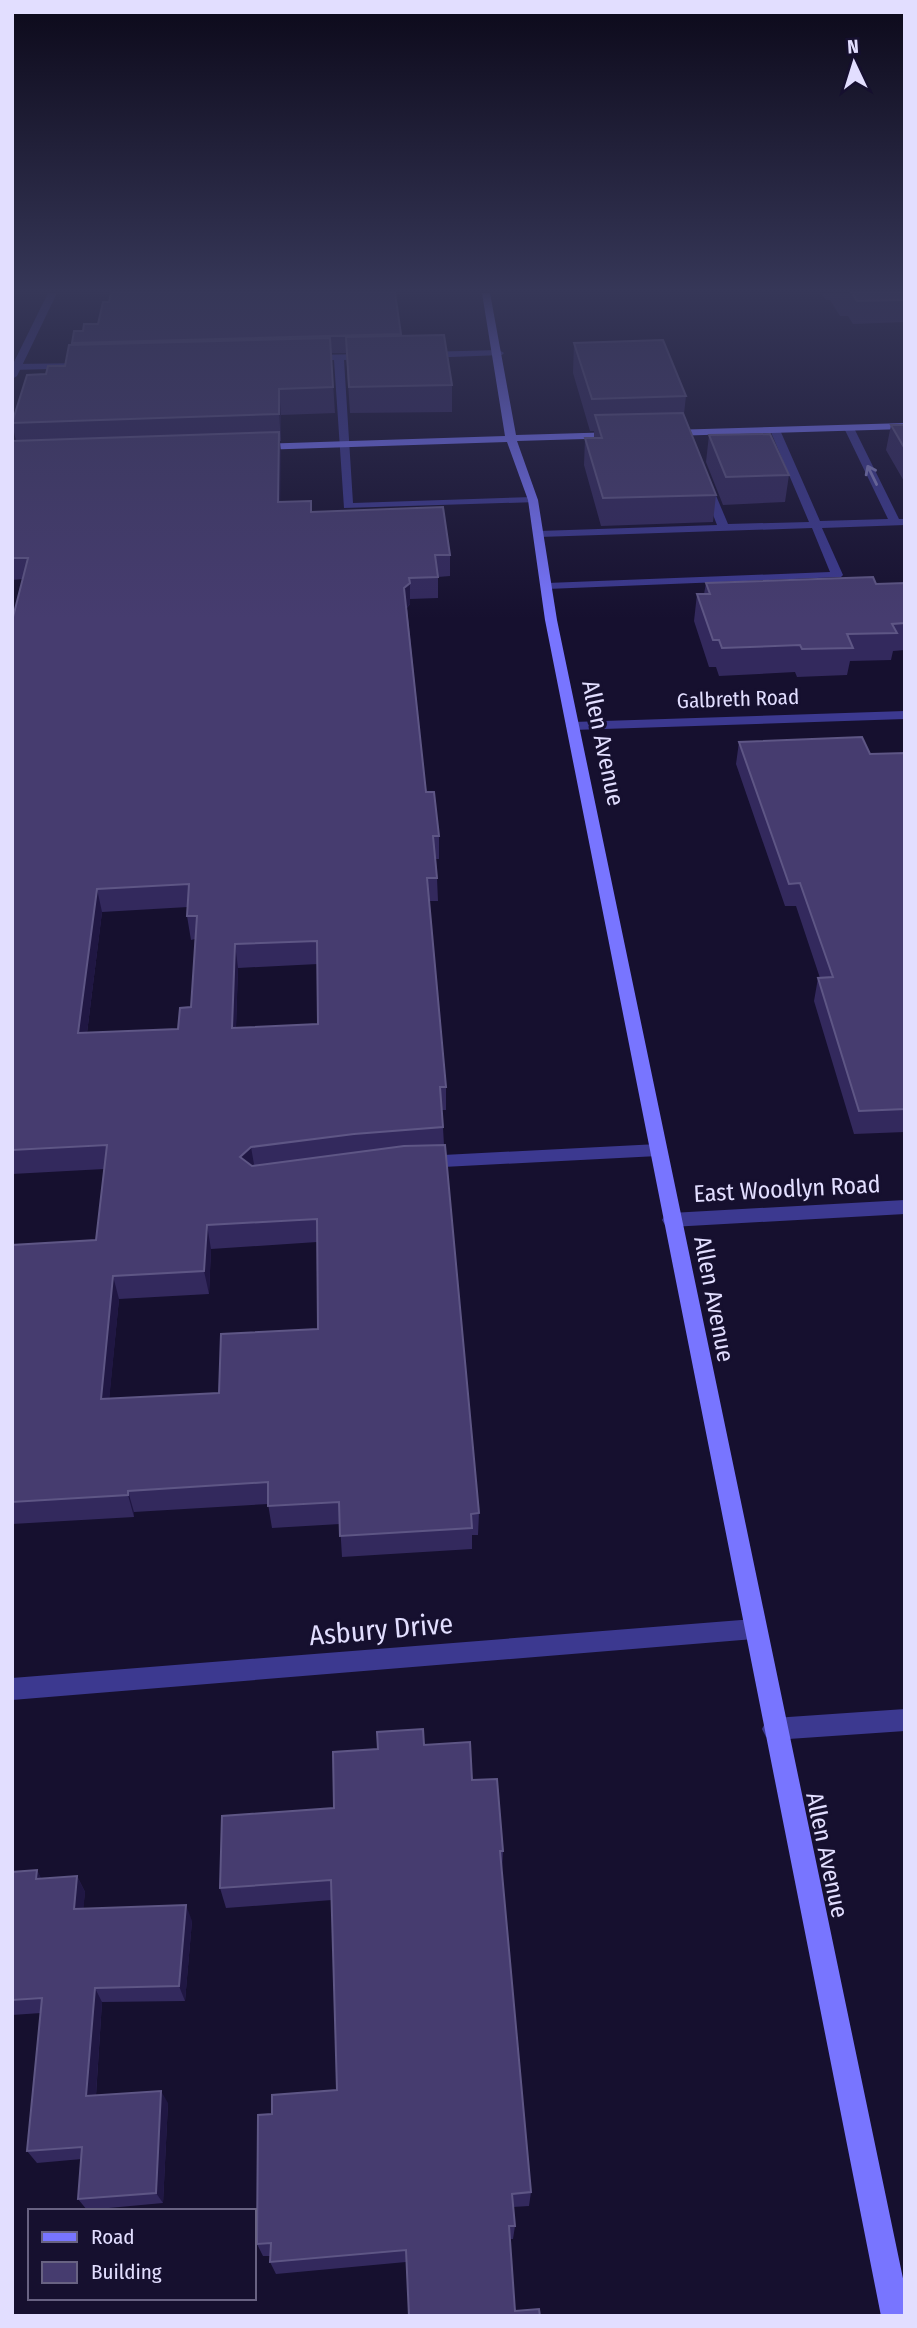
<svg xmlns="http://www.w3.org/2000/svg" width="917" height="2328" viewBox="0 0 917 2328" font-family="'Fira Sans Condensed',sans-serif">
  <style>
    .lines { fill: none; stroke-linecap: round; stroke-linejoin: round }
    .lane { fill: #3c3990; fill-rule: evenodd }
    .street { fill: #3c3990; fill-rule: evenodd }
    .secondary { fill: #7875ff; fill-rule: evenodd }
    .wall { fill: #33295d; fill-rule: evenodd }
    .shaded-wall { fill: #201743 }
    .building { fill: #463c6f; stroke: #5e5685; stroke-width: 2; fill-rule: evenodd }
    .oneway { stroke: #8783c2 }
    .labels { text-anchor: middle; stroke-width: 6; stroke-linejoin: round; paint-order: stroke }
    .far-street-label { font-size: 21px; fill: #e2deff; stroke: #16102f }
    .street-label { font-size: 24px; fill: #e2deff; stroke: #16102f }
    .near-street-label { font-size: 28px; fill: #e2deff; stroke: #16102f }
  </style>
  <rect width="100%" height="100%" fill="#16102f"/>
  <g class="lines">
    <path class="lane" d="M 499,350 L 504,353 L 502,355 L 425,358 L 420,355 L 425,352 Z
      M 369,354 L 372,355 L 372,359 L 344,360 L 353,503 L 533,497 L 538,500 L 537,502 L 344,508 L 334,360 L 310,361 L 305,358 L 310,355 Z
      M 92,363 L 92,367 L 89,368 L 12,370 L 12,364 Z
      M 849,425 L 854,428 L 899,519 L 905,519 L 905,525 L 822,528 L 843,575 L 841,577 L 547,589 L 541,586 L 547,583 L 830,572 L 812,528 L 539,537 L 533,534 L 539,531 L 717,525 L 702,486 L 707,483 L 712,486 L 728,524 L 809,522 L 770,430 L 775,427 L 780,430 L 820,521 L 888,519 L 844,428 Z
      M 658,1144 L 667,1150 L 658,1156 L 424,1168 L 415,1162 L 424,1156 Z
      M 905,1709 L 905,1731 L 774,1740 L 766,1737 L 762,1729 L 766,1721 L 774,1718 Z"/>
    <path class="street" d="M 48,293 L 57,293 L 17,376 L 12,379 L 12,366 Z
      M 905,711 L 905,719 L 573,730 L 566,726 L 573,722 Z
      M 905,1200 L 905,1214 L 671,1227 L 665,1225 L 662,1220 L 665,1215 L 671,1213 Z
      M 754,1619 L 762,1622 L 765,1629 L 762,1636 L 754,1639 L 12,1700 L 12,1678 Z"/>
    <path class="secondary" d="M 482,293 L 490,293 L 516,435 L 618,432 L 623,435 L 618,438 L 517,441 L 538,500 L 557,620 L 905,2288 L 905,2316 L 881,2316 L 545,620 L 528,500 L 507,442 L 258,450 L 253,447 L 258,444 L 505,436 Z
      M 905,423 L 905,429 L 670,436 L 665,433 L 670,430 Z"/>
  </g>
  <path class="wall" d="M 395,293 L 401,336 L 452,385 L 452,412 L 350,413 L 346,353 L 331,353 L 335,413 L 281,415 L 281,441 L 280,441 L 280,502 L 311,501 L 311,511 L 450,555 L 450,576 L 438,577 L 438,598 L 410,599 L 410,604 L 407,608 L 426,792 L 439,836 L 439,859 L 436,859 L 437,878 L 438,901 L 429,901 L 446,1087 L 446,1110 L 442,1110 L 444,1145 L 479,1513 L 478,1535 L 472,1535 L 472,1549 L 342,1557 L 340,1524 L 272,1528 L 268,1504 L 134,1512 L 134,1517 L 12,1524 L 12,1245 L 96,1240 L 104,1169 L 12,1174 L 12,621 L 23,579 L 12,580 L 12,441 L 16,441 L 12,423 L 46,374 L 65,366 L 73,345 L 72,343 L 83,331 L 98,324 ZM 188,907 L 187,916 L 191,940 L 195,939 L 191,1007 L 178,1029 L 87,1033 L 102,912 ZM 318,964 L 318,1024 L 236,1028 L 238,968 ZM 317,1242 L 318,1329 L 219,1393 L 109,1399 L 119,1299 L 209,1294 L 211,1249 Z
    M 821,293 L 905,293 L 905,322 L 853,324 L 848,316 L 840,316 L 830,300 L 826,300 Z
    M 574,343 L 686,396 L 684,414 L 716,495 L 713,522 L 601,526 L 584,465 L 585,438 L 594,438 L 594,431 L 590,431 L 573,373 Z
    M 891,425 L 905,425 L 905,483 L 886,450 Z
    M 709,435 L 789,475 L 785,502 L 723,505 L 706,462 Z
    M 706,583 L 876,584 L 905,583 L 905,650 L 893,651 L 891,660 L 850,661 L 847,675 L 797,677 L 795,672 L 719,676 L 716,667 L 709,667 L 694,621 L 697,594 L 704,594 Z
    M 739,742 L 870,754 L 905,753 L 905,1132 L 854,1134 L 814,1001 L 818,978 L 820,978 L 796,906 L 785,906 L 736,764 Z
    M 424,1745 L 472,1780 L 503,1851 L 502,1871 L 531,2192 L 529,2206 L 513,2207 L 515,2226 L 513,2239 L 510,2239 L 515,2311 L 540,2316 L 409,2316 L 406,2262 L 276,2274 L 270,2262 L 271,2256 L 263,2256 L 257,2244 L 272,2114 L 337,2090 L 332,1900 L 226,1908 L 220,1888 Z
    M 37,1870 L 41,1879 L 77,1876 L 85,1892 L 83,1909 L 192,1921 L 185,2001 L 102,2002 L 96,2096 L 168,2103 L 163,2203 L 87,2210 L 78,2199 L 82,2159 L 37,2163 L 27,2151 L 41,2013 L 12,2015 L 12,1872 Z"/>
  <path class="shaded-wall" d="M 279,389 L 281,415 L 281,441 L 279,414 Z
    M 279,432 L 281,452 L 280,523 L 278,502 Z
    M 410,583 L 410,604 L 405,609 L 404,588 Z
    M 97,889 L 102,912 L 84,1057 L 78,1033 Z
    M 235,944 L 238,968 L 235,1052 L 232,1028 Z
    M 251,1147 L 255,1170 L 240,1157 Z
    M 207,1225 L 211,1249 L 209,1294 L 204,1271 Z
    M 113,1276 L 119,1299 L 107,1422 L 101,1399 Z
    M 128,1491 L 134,1512 L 134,1517 L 128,1495 Z
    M 37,1870 L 45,1886 L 36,1879 Z
    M 77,1876 L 85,1892 L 82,1925 L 74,1909 Z
    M 186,1905 L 192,1921 L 185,2001 L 179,1986 Z
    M 95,1988 L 102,2002 L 95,2109 L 86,2096 Z
    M 161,2091 L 168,2103 L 163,2203 L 156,2193 Z"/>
  <path class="building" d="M 111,293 L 395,293 L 401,334 L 72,343 L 74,331 L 83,331 L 84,324 L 98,324 L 103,302 L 109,302 Z
    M 852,293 L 905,293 L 905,300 L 857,301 Z
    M 444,335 L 452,385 L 349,387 L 346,337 Z
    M 330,338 L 333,387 L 279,389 L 279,414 L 12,423 L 27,375 L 46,374 L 48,366 L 65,366 L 69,345 Z
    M 663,340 L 686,396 L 592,399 L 574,343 Z
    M 683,413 L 716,495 L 603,498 L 585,438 L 602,438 L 595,415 Z
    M 891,425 L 905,425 L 905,449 Z
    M 279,432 L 278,502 L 311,501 L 311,512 L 443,507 L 450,555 L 435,555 L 438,577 L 409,578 L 410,583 L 404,588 L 426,792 L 434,792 L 439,836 L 433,836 L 437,878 L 427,878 L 446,1087 L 440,1087 L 443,1127 L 354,1134 L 251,1147 L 240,1157 L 252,1166 L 404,1146 L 445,1145 L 479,1513 L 471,1514 L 472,1528 L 340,1536 L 339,1502 L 268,1506 L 268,1482 L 128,1491 L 128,1495 L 12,1502 L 12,1245 L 96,1240 L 107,1145 L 12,1150 L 12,621 L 28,558 L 12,558 L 12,441 ZM 189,884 L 187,916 L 197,916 L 191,1007 L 180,1008 L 178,1029 L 78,1033 L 97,889 ZM 317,941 L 318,1024 L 232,1028 L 235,944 ZM 317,1219 L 318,1329 L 221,1334 L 219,1393 L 101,1399 L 113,1276 L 204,1271 L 207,1225 Z
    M 770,434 L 789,475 L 726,477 L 709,435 Z
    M 873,577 L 876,584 L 905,583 L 905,623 L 892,624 L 897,633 L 847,634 L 853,648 L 802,649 L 800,645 L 722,648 L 719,640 L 713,640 L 697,594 L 710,594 L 706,583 Z
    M 862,737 L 870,754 L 905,753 L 905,1109 L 859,1111 L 818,978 L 833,977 L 800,883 L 789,884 L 739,742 Z
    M 423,1729 L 424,1745 L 470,1742 L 472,1780 L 497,1779 L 503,1851 L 500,1851 L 531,2192 L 512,2194 L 515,2226 L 509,2226 L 515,2311 L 539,2309 L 540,2316 L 409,2316 L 406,2250 L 270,2262 L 271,2243 L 257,2244 L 258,2115 L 272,2114 L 272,2095 L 337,2090 L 331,1880 L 220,1888 L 222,1816 L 334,1808 L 333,1752 L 378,1749 L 377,1732 Z
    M 37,1870 L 36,1879 L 77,1876 L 74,1909 L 186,1905 L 179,1986 L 95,1988 L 86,2096 L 161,2091 L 156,2193 L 78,2199 L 82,2147 L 27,2151 L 42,1998 L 12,2000 L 12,1872 Z"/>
  <defs><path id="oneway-shaft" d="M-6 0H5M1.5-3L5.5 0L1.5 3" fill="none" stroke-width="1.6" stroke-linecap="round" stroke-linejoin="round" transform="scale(1.75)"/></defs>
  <use class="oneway" href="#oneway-shaft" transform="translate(872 475) rotate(-116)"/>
  <linearGradient id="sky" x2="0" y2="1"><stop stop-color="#0c091a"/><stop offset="0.47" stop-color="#363758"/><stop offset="1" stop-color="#363758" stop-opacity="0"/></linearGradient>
  <rect width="917" height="619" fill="url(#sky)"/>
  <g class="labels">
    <g class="far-street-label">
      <text transform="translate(738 699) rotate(-2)" y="7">Galbreth Road</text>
    </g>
    <g class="street-label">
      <text transform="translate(603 743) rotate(78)" y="8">Allen Avenue</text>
      <text transform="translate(787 1189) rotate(-3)" y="8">East Woodlyn Road</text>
      <text transform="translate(714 1299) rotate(79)" y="8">Allen Avenue</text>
      <text transform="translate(827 1855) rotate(78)" y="8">Allen Avenue</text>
    </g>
    <g class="near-street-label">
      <text transform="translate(381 1629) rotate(-5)" y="10">Asbury Drive</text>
    </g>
  </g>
  <rect width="917" height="2328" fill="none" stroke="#e2deff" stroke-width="28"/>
  <rect x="28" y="2209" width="228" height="91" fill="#16102f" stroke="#686282" stroke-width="2"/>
  <rect x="42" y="2232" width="35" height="10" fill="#7875ff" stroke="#686282" stroke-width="2"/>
  <text x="91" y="2244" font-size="21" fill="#e2deff">Road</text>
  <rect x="42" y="2262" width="35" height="21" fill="#463c6f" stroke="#686282" stroke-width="2"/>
  <text x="91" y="2279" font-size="21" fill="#e2deff">Building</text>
  <g transform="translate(854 63) rotate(356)" stroke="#16102f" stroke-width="5" paint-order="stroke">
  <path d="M0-5L12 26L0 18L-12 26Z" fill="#e2deff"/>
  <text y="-10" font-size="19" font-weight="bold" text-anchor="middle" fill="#e2deff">N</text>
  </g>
</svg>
